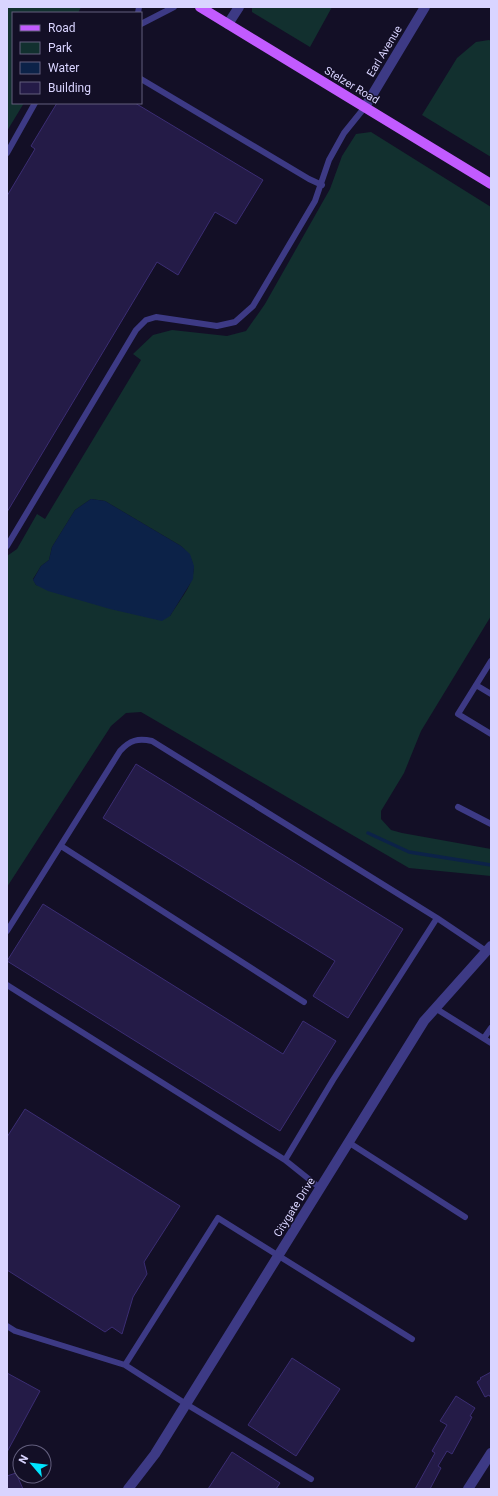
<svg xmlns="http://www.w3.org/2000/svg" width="498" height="1496" viewBox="0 0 498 1496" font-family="Roboto,sans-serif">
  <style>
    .green { fill: #12302f; fill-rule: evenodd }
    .water { fill: #0c2248 }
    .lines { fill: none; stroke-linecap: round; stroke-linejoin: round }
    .stream { stroke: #0c2248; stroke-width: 3.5 }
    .building { fill: #241b47; stroke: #3b2d73 }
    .lane { stroke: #3d3a85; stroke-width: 6 }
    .street { stroke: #3d3a85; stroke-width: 10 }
    .primary { stroke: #c25bff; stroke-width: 10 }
    .labels { text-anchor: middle; stroke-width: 3; stroke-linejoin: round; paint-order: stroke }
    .street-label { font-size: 11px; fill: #d9d4ff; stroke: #130f26 }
  </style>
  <rect width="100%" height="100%" fill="#130f26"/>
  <path class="green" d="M 7,7 L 81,7 L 78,13 L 13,13 L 13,103 L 24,103 L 7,131 Z
    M 252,7 L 332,7 L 310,47 L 252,12 Z
    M 489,40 L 491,41 L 491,157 L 422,115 L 457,58 L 476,42 Z
    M 371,132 L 491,207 L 491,616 L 421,731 L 404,773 L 381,811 L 381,819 L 391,830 L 402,833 L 491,849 L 491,876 L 409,868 L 141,712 L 126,713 L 111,726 L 7,887 L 7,556 L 17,549 L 37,514 L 45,519 L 141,360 L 133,354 L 153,335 L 172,330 L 227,336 L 246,331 L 265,304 L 330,189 L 342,156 L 356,134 ZM 91,499 L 105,501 L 181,546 C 208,570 185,591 170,616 L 36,585 L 33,579 L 41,566 L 49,560 L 52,547 L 75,510 Z"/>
  <path class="water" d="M 91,499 L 105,501 L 181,546 L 190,554 L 194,566 L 193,579 L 170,616 L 162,621 L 110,609 L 48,591 L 36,585 L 33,580 L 41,566 L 49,560 L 52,547 L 75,510 Z"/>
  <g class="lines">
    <path class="stream" d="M 368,833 L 409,852 L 491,865"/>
  </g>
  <path class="building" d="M 57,103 L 135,103 L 263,180 L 236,224 L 215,212 L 178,275 L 157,262 L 7,512 L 7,196 L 35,149 L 31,146 Z
    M 136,764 L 403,929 L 348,1018 L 313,996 L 335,961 L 103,818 Z
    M 43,904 L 283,1054 L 303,1021 L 336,1041 L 280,1131 L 7,961 Z
    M 25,1109 L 180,1206 L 144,1262 L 147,1274 L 133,1297 L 122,1334 L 112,1327 L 105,1332 L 7,1270 L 7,1137 Z
    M 292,1358 L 340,1389 L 296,1456 L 248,1425 Z
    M 491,1372 L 491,1398 L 489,1395 L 485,1397 L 477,1382 L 481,1379 L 480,1378 Z
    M 7,1373 L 40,1391 L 7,1452 Z
    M 456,1396 L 475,1408 L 470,1416 L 472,1417 L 452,1454 L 447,1451 L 438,1466 L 441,1468 L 430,1489 L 415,1489 L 435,1453 L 432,1451 L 447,1425 L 440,1421 Z
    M 232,1452 L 280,1483 L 276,1489 L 208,1489 Z
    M 16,1473 L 23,1489 L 7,1489 L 7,1476 Z"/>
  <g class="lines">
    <path class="lane" d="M 138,13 L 139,7
      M 141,24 L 174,7
      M 141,79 L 309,179 L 322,185
      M 7,153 L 35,103
      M 7,546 L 136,330 L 146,320 L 156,317 L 217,326 L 235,322 L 253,306 L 315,201 L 329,160 L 344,133 L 365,107
      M 491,661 L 458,714 L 491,734
      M 476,685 L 491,694
      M 458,807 L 491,824
      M 61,846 L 304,1002
      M 7,931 L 120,751 C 130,740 138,738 152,741 L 437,918 L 486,951
      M 7,985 L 285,1160 L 320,1188
      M 435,1008 L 491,1043
      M 484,1038 L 491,1028
      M 348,1142 L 465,1217
      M 285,1160 L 333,1080 L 437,918
      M 7,1326 L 15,1331 L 125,1365
      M 311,1479 L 186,1404 L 125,1365 L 218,1218 L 412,1339"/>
    <path class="street" d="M 228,24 L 239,7
      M 365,107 L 425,7
      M 128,1489 L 155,1454 L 424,1021 L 491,946
      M 468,1489 L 491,1453"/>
    <path class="primary" d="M 200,7 L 491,184"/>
  </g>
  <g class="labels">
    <g class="street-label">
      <text transform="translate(384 51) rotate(-59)" y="4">Earl Avenue</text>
      <text transform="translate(352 85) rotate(31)" y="4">Stelzer Road</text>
      <text transform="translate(294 1207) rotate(-58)" y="4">Citygate Drive</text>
    </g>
  </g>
  <rect width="498" height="1496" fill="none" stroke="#d9d4ff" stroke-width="16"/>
  <rect x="12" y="12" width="130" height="92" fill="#130f26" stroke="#625e7d"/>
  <rect x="20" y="25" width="20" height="6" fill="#c25bff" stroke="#625e7d"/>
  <text x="48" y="32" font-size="12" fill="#d9d4ff">Road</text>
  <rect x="20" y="42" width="20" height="12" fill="#12302f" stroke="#625e7d"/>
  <text x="48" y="52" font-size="12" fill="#d9d4ff">Park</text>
  <rect x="20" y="62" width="20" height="12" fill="#0c2248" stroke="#625e7d"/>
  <text x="48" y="72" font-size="12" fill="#d9d4ff">Water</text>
  <rect x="20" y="82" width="20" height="12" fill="#241b47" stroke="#625e7d"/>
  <text x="48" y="92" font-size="12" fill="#d9d4ff">Building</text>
  <g transform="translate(32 1464) rotate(298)"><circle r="19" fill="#130f26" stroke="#625e7d"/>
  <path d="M0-3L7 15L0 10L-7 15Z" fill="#00e5ff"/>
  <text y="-6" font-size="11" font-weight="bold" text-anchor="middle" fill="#d9d4ff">N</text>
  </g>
</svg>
